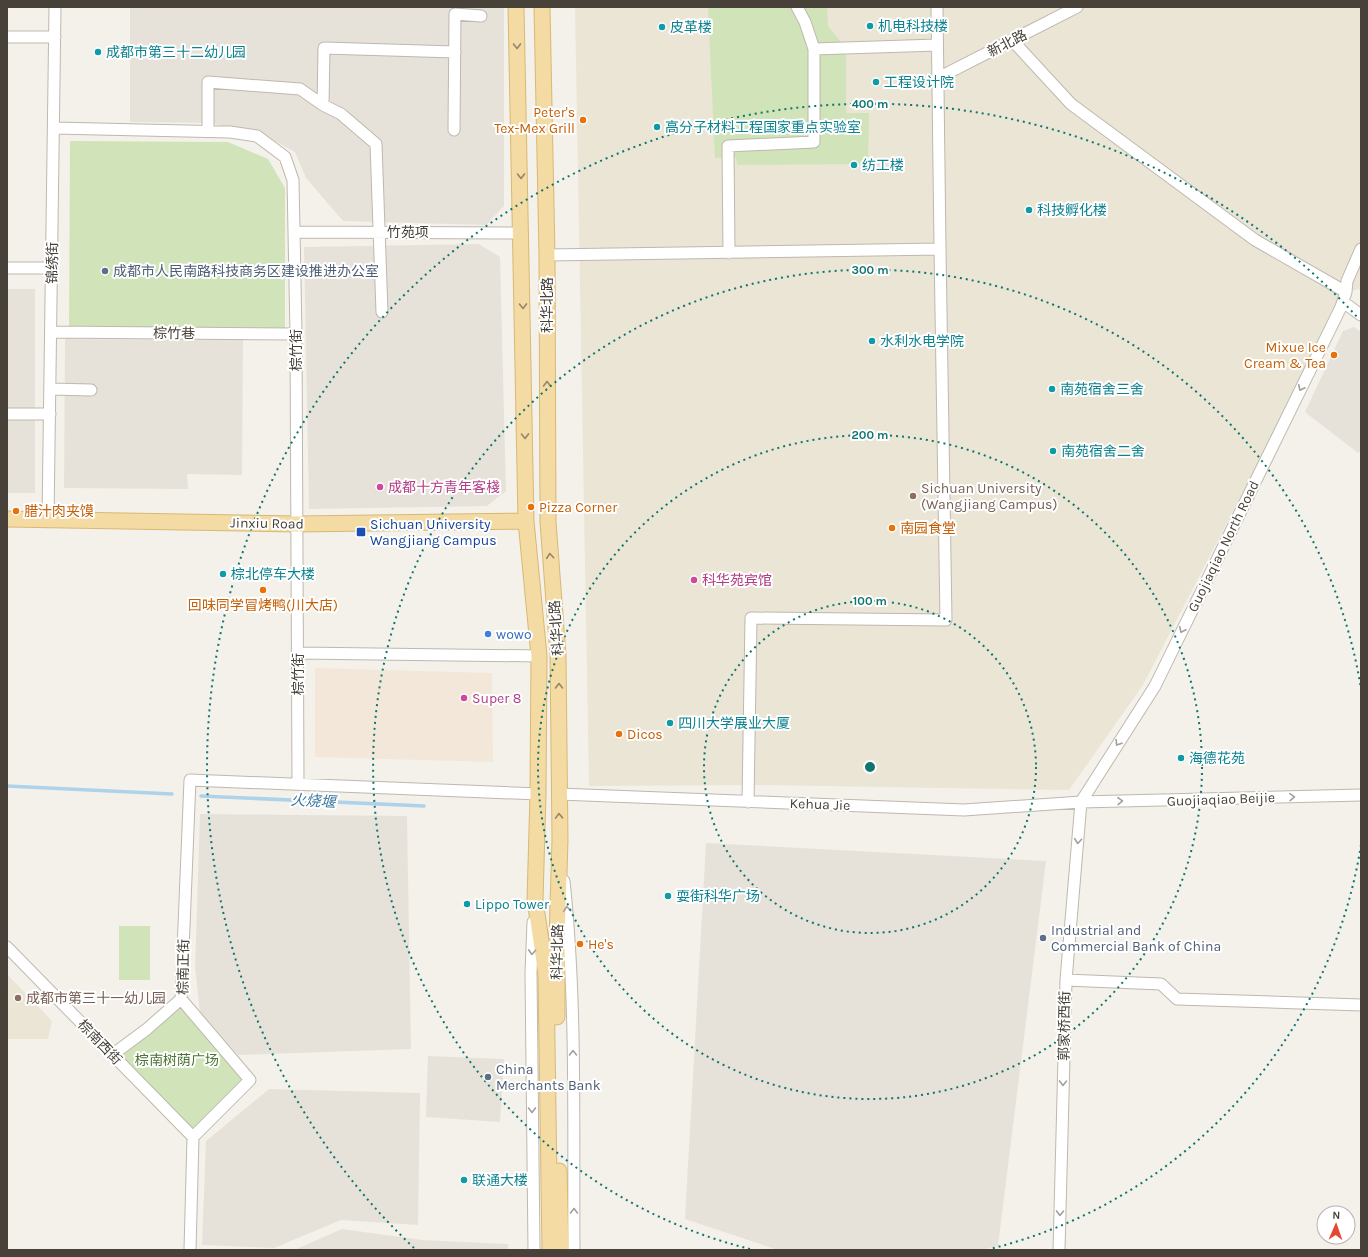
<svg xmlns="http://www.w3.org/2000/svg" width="1368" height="1257" viewBox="0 0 1368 1257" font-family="Karla,'Noto Sans SC',sans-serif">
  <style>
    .residential { fill: #e7e2d9 }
    .commercial { fill: #f3e7d9 }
    .education { fill: #ebe5d6 }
    .green { fill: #d1e3b8 }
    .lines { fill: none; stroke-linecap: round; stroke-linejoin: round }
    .stream { stroke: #aed2e9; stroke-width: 3.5 }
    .minor-casing { stroke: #beb8ae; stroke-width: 13 }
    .major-casing { stroke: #d8b874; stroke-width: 17 }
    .minor { stroke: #fff; stroke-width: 11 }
    .major { stroke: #f4dba3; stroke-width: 15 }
    .oneway { stroke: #958669 }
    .oneway2 { stroke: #a3a09c }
    .ring { fill: none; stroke: #0f766e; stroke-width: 2; stroke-dasharray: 2 4 }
    .culture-dot { fill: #0f9aa8; stroke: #fff; stroke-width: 1.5 }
    .food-dot { fill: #e8710a; stroke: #fff; stroke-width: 1.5 }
    .service-dot { fill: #5c6f8a; stroke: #fff; stroke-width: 1.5 }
    .hotel-dot { fill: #d1479c; stroke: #fff; stroke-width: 1.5 }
    .education-dot { fill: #8d6e63; stroke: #fff; stroke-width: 1.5 }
    .transit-dot { fill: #1a4fb4; stroke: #fff; stroke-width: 1.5 }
    .shop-dot { fill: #3f7fe0; stroke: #fff; stroke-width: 1.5 }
    .labels { text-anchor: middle; stroke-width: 4; stroke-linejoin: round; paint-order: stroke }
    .culture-label { font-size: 14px; fill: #0d838f; stroke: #fff; text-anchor: start }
    .street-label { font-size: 14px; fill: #474139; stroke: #fff }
    .food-label { font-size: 14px; fill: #c56008; stroke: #fff; text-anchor: start }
    .service-label { font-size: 14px; fill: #4e5e75; stroke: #fff; text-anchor: start }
    .hotel-label { font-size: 14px; fill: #b23c85; stroke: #fff; text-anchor: start }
    .education-label { font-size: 14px; fill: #785e54; stroke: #fff; text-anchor: start }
    .transit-label { font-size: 14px; fill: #164399; stroke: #fff; text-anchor: start }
    .shop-label { font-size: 14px; fill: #366cbe; stroke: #fff; text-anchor: start }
    .park-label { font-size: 14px; fill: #4c7332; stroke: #fff }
    .water-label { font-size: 15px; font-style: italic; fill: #3b79a0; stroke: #fff }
    .centre { fill: #0f766e; stroke: #fff; stroke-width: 2 }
    .ring-label { font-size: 12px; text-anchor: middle; font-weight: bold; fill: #0f766e; stroke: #fff; stroke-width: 4; stroke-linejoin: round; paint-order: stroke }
  </style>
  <rect width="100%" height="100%" fill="#f4f1eb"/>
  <path class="residential" d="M 182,7 L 504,7 L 504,206 L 486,225 L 343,221 L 306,178 L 295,152 L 260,133 L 208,123 L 130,122 L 130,8 Z
    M 479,244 L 500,257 L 506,491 L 487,506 L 309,509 L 304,247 Z
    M 7,289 L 35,289 L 35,493 L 7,493 Z
    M 1354,327 L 1361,332 L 1361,450 L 1358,453 L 1305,412 L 1343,331 Z
    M 65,339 L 243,340 L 242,475 L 187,474 L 188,489 L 64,488 Z
    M 200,814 L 407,816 L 411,1049 L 238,1055 L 200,1014 L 195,967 Z
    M 706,843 L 1046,861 L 998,1246 L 980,1250 L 778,1250 L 685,1219 Z
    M 428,1056 L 504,1059 L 500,1122 L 426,1117 Z
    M 269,1089 L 420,1093 L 418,1225 L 341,1220 L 274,1248 L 202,1245 L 206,1141 Z
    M 342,1229 L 422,1240 L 508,1244 L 508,1250 L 294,1250 Z"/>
  <path class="commercial" d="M 315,668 L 492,673 L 493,762 L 315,757 Z"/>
  <path class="education" d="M 575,7 L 1361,7 L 1361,291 L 1358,289 L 1346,293 L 1143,685 L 1069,790 L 761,785 L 589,786 Z
    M 7,974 L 52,1021 L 48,1039 L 7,1039 Z"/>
  <path class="green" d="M 708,7 L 827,7 L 828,26 L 846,48 L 846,113 L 869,113 L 868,164 L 737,165 L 736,157 L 715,158 Z
    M 70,141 L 228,142 L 268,159 L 285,188 L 285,328 L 69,327 Z
    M 119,926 L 150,926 L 150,980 L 119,980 Z
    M 181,999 L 250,1080 L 193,1137 L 112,1055 Z"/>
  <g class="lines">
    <path class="stream" d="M 7,786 L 172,794
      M 201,796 L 424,806"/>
    <defs>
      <path id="minor" d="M 797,7 L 805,22 L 814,49
        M 7,37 L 55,37
        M 1012,40 L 1071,104 L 1255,240 L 1346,292
        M 938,78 L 1077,7
        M 323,105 L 324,48 L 455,52
        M 54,128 L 230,132 L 257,136 L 285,157 L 293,180 L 296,334 L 298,783
        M 454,130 L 455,14 L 481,16
        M 208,131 L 208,82 L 300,89 L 323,105 L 341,114 L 376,144 L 382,312
        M 294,232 L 522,233
        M 729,253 L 728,146 L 814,142 L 814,49 L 937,45
        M 547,255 L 940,249 L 937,7
        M 7,268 L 52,268
        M 1343,302 L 1361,315
        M 52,332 L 296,334
        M 51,389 L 91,390
        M 7,414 L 50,414
        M 48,519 L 55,7
        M 298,653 L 539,656
        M 559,794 L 964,810 L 1081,802 L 1361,795
        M 748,802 L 751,618 L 946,620 L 940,249
        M 564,881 C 577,1003 573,1127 574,1250
        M 533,922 L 531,973 L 534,1250
        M 7,947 L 193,1137
        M 1066,980 L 1161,984 L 1177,999 L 1361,1005
        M 112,1055 L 147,1029 L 181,999
        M 190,1250 L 193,1137 L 250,1080 L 181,999 L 190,780 L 538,794
        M 1059,1250 L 1066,980 L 1081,802 L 1155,686 L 1341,307 L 1346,292 L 1347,281 L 1361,249"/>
      <path id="major" d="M 516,7 L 526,521 L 539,656 L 538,794 L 535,900 L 546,975 L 550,1250
        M 542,7 L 547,255 L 548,522 L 558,655 L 560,840 L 557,938 L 557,1017
        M 7,519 L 296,524 L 526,521
        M 559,1171 L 561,1250"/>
    </defs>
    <use href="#minor" class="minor-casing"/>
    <use href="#major" class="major-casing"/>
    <use href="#minor" class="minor"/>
    <use href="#major" class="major"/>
  </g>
  <defs><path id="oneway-chevron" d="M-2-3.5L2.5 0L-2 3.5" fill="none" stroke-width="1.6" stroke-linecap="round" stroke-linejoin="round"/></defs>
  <g class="oneway">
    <use href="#oneway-chevron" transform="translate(517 46) rotate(89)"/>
    <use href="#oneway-chevron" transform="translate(521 176) rotate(89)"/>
    <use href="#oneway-chevron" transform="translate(523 306) rotate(89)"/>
    <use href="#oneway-chevron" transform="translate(547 384) rotate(-90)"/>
    <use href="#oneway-chevron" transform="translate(525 436) rotate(89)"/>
    <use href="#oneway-chevron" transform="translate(550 556) rotate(-95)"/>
    <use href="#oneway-chevron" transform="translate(559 686) rotate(-90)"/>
    <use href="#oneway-chevron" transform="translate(559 816) rotate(-92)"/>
  </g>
  <g class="oneway2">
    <use href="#oneway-chevron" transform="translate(1301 388) rotate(116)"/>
    <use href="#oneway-chevron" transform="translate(1182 630) rotate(116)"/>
    <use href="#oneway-chevron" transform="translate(1118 743) rotate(122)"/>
    <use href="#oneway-chevron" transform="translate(1292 797) rotate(-2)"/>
    <use href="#oneway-chevron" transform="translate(1120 801) rotate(-2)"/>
    <use href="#oneway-chevron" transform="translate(1078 841) rotate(95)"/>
    <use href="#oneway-chevron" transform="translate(567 909) rotate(-96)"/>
    <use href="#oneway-chevron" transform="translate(532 952) rotate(93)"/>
    <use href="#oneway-chevron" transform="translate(573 1053) rotate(-90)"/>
    <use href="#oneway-chevron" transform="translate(1063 1083) rotate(91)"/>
    <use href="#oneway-chevron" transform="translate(532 1110) rotate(89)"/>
    <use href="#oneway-chevron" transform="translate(574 1211) rotate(-90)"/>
    <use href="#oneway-chevron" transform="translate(1060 1213) rotate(91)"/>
  </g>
  <g class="ring">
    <circle cx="870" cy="767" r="166"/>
    <circle cx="870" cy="767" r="332"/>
    <path d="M1361 845A497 497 0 0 1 990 1249M750 1249A497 497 0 1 1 1361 689"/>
    <path d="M414 1248A663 663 0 1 1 1359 319"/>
  </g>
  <g class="culture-dot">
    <circle cx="870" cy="26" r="4"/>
    <circle cx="662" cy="27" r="4"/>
    <circle cx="98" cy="52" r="4"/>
    <circle cx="876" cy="82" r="4"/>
    <circle cx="657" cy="127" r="4"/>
    <circle cx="854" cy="165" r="4"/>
    <circle cx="1029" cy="210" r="4"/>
    <circle cx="872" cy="341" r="4"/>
    <circle cx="1052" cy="389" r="4"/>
    <circle cx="1053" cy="451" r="4"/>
    <circle cx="223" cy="574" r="4"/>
    <circle cx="670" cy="723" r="4"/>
    <circle cx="1181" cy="758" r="4"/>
    <circle cx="668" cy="896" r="4"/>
    <circle cx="467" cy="904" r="4"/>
    <circle cx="464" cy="1180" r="4"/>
  </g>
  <g class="food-dot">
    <circle cx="583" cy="120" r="4"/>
    <circle cx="1334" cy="355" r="4"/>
    <circle cx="531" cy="507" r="4"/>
    <circle cx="16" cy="511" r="4"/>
    <circle cx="892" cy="528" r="4"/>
    <circle cx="263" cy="590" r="4"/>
    <circle cx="619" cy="734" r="4"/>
    <circle cx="580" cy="944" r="4"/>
  </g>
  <g class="service-dot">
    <circle cx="105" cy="271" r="4"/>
    <circle cx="1043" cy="938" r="4"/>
    <circle cx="488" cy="1077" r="4"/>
  </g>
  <g class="hotel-dot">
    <circle cx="380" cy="487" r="4"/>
    <circle cx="694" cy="580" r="4"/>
    <circle cx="464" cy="698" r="4"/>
  </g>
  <g class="education-dot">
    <circle cx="913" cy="496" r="4"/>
    <circle cx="18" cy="998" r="4"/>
  </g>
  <rect class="transit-dot" x="356" y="527" width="10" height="10" rx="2"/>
  <circle class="shop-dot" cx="488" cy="634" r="4"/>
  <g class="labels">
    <g class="culture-label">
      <text x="878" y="31">机电科技楼</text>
      <text x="670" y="32">皮革楼</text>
      <text x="106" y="57">成都市第三十二幼儿园</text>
      <text x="884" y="87">工程设计院</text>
      <text x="665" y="132">高分子材料工程国家重点实验室</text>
      <text x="862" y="170">纺工楼</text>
      <text x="1037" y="215">科技孵化楼</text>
      <text x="880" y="346">水利水电学院</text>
      <text x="1060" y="394">南苑宿舍三舍</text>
      <text x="1061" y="456">南苑宿舍二舍</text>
      <text x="231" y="579">棕北停车大楼</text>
      <text x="678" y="728">四川大学展业大厦</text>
      <text x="1189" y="763">海德花苑</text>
      <text x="676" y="901">耍街科华广场</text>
      <text x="475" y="909">Lippo Tower</text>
      <text x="472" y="1185">联通大楼</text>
    </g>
    <g class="street-label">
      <text transform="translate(1007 43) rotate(-27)" y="5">新北路</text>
      <text x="408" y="237">竹苑项</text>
      <text transform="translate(52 263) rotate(-89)" y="5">锦绣街</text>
      <text transform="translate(547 305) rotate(-90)" y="5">科华北路</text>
      <text transform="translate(174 333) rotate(1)" y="5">棕竹巷</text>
      <text transform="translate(296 350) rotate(-90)" y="5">棕竹街</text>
      <text transform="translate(267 523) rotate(1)" y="5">Jinxiu Road</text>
      <text transform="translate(1223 546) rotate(-64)" y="5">Guojiaqiao North Road</text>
      <text transform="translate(556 628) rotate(-94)" y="5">科华北路</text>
      <text transform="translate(298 674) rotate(-90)" y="5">棕竹街</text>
      <text transform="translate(1221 799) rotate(-2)" y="5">Guojiaqiao Beijie</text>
      <text transform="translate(820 804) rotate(2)" y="5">Kehua Jie</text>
      <text transform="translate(557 952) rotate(-89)" y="5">科华北路</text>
      <text transform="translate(183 967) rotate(-89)" y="5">棕南正街</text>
      <text transform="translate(1064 1026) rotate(-89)" y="5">郭家桥西街</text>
      <text transform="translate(100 1042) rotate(46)" y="5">棕南西街</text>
    </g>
    <g class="food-label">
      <text x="575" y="117" text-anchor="end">Peter's<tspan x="575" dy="16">Tex-Mex Grill</tspan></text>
      <text x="1326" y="352" text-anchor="end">Mixue Ice<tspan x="1326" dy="16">Cream &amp; Tea</tspan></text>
      <text x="539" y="512">Pizza Corner</text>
      <text x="24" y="516">腊汁肉夹馍</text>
      <text x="900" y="533">南园食堂</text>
      <text x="263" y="610" text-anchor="middle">回味同学冒烤鸭(川大店)</text>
      <text x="627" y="739">Dicos</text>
      <text x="588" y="949">He's</text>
    </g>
    <g class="service-label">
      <text x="113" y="276">成都市人民南路科技商务区建设推进办公室</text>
      <text x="1051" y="935">Industrial and<tspan x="1051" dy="16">Commercial Bank of China</tspan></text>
      <text x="496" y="1074">China<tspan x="496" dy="16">Merchants Bank</tspan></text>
    </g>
    <g class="hotel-label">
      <text x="388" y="492">成都十方青年客棧</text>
      <text x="702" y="585">科华苑宾馆</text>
      <text x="472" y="703">Super 8</text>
    </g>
    <g class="education-label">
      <text x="921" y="493">Sichuan University<tspan x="921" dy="16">(Wangjiang Campus)</tspan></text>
      <text x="26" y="1003">成都市第三十一幼儿园</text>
    </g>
    <g class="transit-label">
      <text x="370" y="529">Sichuan University<tspan x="370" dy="16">Wangjiang Campus</tspan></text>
    </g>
    <g class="shop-label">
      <text x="496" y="639">wowo</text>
    </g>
    <g class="park-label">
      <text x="177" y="1065">棕南树荫广场</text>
    </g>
    <g class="water-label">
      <text transform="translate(313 801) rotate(3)" y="5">火烧堰</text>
    </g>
  </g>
  <circle cx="870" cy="767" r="6" class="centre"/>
  <g class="ring-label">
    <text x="870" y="108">400 m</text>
    <text x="870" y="274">300 m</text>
    <text x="870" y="439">200 m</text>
    <text x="870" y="605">100 m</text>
  </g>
  <rect width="1368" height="1257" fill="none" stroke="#474139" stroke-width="16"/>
  <g transform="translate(1336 1225) rotate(2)"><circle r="19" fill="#ffffff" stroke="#b5b3b0"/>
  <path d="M0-3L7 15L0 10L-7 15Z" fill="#e44832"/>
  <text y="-6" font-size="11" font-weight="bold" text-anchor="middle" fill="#474139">N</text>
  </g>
</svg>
